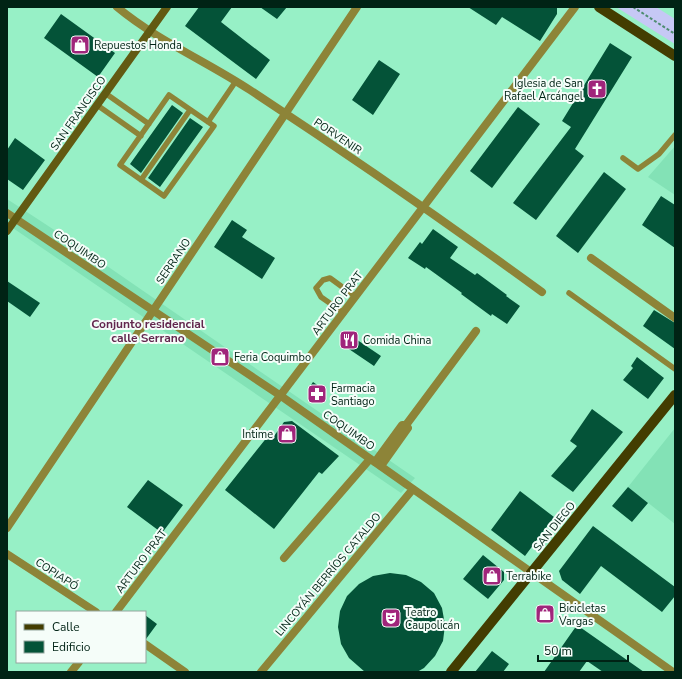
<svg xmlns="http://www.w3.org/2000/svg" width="682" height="679" viewBox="0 0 682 679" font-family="'Nunito Sans',sans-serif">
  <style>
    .built { fill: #83e2b6 }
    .green { fill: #c6c8f5 }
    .building { fill: #045338 }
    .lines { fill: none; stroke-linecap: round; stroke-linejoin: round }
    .path { stroke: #4e8d70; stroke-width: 2; stroke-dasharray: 3 2; stroke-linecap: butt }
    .service { stroke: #8d8438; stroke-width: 5.5 }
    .pedestrian { stroke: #8d8438; stroke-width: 8 }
    .minor { stroke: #8d8438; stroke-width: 8 }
    .tertiary { stroke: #8d8438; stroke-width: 8 }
    .secondary { stroke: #625a12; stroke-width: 8 }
    .primary { stroke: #433d01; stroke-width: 10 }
    .labels { text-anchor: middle; stroke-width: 4; stroke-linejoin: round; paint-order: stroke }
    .poi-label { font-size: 11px; fill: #002315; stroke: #f5fdf9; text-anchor: start }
    .street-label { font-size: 11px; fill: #002315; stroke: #f5fdf9 }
    .neighbourhood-label { font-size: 12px; font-weight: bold; fill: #62274e; stroke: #f5fdf9 }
  </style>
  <rect width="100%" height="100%" fill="#97f0c6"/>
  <path class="built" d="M 675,146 L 675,195 L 648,177 Z
    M 7,199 L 62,235 L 415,478 L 401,493 L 7,224 Z
    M 675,428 L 675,524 L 628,487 Z"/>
  <path class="green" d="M 616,7 L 656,7 L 675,19 L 675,44 Z"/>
  <path class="building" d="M 199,7 L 232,7 L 221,22 L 270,60 L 256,79 L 185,26 Z
    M 260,7 L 287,7 L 277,19 Z
    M 468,7 L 557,7 L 557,14 L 540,41 L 502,17 L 496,25 Z
    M 61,14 L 115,53 L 98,77 L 44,38 Z
    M 610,43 L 632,57 L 575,149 L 584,156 L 536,220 L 513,203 L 571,127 L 562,121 Z
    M 379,60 L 400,74 L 373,115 L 352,100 Z
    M 172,105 L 183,113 L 141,173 L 130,164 Z
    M 518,107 L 540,124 L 492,188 L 470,171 Z
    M 190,118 L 203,127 L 160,187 L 148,178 Z
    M 15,138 L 45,160 L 23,190 L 7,179 L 7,150 Z
    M 604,172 L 626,189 L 578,253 L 556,236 Z
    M 661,196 L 675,205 L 675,248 L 642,225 Z
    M 232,220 L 247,230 L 242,237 L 275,258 L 262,279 L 214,247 Z
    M 433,229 L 458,247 L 450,258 L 475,275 L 477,273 L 507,295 L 506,296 L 520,306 L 507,324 L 492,314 L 491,316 L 461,294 L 462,293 L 426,267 L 425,269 L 408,258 L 420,242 L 422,244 Z
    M 7,281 L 40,303 L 30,317 L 7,301 Z
    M 654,310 L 675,323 L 675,349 L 643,326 Z
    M 347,333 L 381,356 L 374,366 L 340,343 Z
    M 637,357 L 664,378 L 648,399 L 623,380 L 633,368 L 631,366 Z
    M 313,382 L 326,391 L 318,403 L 309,397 L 309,388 Z
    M 592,409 L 623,432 L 573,492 L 551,476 L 577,446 L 570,441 Z
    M 292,421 L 339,456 L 322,474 L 319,472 L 274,529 L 225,490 L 268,436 L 272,439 L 284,422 Z
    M 148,480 L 183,505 L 162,533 L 127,507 Z
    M 628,487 L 648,503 L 632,522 L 612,506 Z
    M 520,491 L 554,517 L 525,556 L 491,530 Z
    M 593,526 L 675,587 L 675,596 L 662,612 L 601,566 L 580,594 L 562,580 L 559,571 Z
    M 483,555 L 504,572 L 504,580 L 488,599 L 463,579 Z
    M 390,573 L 406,575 L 421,582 L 434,593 L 442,608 L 445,625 L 443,641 L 435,656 L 424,668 L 417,672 L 365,672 L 349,658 L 341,644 L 338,627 L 340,611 L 347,596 L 359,584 L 373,576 Z
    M 145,615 L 157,624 L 146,639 L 145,639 Z
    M 577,625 L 644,672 L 603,672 L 587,661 L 579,672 L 544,672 Z
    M 492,651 L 509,664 L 503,672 L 475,672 Z"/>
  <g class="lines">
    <path class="path" d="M 633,7 L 675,34"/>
    <path class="service" d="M 105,93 L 149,124
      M 169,95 L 214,126 L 164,196 L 120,165 Z
      M 97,105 L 141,136
      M 208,122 L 236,81
      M 623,158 L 638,169 L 659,154 L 675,135
      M 141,180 L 190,110
      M 569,293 L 675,369
      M 344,313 L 321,297 L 316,288 L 323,280 L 330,278 L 356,297"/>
    <path class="pedestrian" d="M 591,258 L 675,318
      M 375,462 L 402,425 L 406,425
      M 381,466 L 408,428 L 406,425 L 476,331
      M 284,558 L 370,459"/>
    <path class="minor" d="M 117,7 C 158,41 206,61 250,90 C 349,155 446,222 542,292
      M 7,213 L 281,396 L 673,672
      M 7,528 L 357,7
      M 116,612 L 575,7
      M 71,672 L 79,662
      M 261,672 L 413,489"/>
    <path class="tertiary" d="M 7,554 L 96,612
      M 145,644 L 185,672"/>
    <path class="secondary" d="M 7,231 L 167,7"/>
    <path class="primary" d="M 599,7 L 675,56
      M 451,672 L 675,395"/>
  </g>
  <defs>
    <symbol id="shop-square" viewBox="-11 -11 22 22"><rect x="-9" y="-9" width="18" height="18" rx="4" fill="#a0257b" stroke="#f5fdf9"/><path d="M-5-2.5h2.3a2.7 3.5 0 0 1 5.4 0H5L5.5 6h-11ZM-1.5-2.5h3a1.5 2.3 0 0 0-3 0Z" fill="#fff"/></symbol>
    <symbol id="church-square" viewBox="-11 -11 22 22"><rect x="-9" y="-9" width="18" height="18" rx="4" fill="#a0257b" stroke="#f5fdf9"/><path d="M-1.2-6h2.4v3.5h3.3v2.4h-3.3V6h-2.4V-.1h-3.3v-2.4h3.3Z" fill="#fff"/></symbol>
    <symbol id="restaurant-square" viewBox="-11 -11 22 22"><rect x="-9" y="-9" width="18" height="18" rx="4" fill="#a0257b" stroke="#f5fdf9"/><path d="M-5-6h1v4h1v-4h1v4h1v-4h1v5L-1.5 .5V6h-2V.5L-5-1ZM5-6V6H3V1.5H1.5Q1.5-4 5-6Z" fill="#fff"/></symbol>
    <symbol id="pharmacy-square" viewBox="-11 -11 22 22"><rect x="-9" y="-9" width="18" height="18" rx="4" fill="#a0257b" stroke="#f5fdf9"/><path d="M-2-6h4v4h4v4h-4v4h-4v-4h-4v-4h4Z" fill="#fff"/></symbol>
    <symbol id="theatre-square" viewBox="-11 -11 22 22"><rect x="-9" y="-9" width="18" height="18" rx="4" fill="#a0257b" stroke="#f5fdf9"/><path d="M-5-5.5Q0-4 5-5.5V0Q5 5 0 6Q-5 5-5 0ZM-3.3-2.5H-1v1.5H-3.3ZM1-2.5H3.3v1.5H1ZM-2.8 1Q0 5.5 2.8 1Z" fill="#fff"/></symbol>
  </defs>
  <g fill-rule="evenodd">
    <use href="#shop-square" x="69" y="34" width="22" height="22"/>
    <use href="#church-square" x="586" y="78" width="22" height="22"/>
    <use href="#restaurant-square" x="338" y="329" width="22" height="22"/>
    <use href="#shop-square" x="209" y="346" width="22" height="22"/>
    <use href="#pharmacy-square" x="306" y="383" width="22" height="22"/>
    <use href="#shop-square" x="276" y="423" width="22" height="22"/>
    <use href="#shop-square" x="481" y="565" width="22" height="22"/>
    <use href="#shop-square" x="534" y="603" width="22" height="22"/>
    <use href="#theatre-square" x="380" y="607" width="22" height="22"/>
  </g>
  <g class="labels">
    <g class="poi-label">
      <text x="94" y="49">Repuestos Honda</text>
      <text x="583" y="87" text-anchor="end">Iglesia de San<tspan x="583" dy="13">Rafael Arcángel</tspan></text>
      <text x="363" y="344">Comida China</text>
      <text x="234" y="361">Feria Coquimbo</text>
      <text x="331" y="392">Farmacia<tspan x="331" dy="13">Santiago</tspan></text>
      <text x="273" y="438" text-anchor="end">Intime</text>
      <text x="506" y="580">Terrabike</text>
      <text x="559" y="612">Bicicletas<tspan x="559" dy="13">Vargas</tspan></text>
      <text x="405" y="616">Teatro<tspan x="405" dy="13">Caupolicán</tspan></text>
    </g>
    <g class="street-label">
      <text transform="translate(78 113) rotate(-55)" y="4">SAN FRANCISCO</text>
      <text transform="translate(338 136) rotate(34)" y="4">PORVENIR</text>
      <text transform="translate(80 249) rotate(34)" y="4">COQUIMBO</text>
      <text transform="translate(173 261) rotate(-56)" y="4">SERRANO</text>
      <text transform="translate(337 303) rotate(-53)" y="4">ARTURO PRAT</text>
      <text transform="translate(349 430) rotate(35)" y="4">COQUIMBO</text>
      <text transform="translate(554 526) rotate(-51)" y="4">SAN DIEGO</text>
      <text transform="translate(141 561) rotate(-53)" y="4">ARTURO PRAT</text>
      <text transform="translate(57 574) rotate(33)" y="4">COPIAPÓ</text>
      <text transform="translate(328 574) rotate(-50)" y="4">LINCOYÁN BERRÍOS CATALDO</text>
    </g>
    <g class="neighbourhood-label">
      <text x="148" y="328">Conjunto residencial<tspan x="148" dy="14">calle Serrano</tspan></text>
    </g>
  </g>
  <rect width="682" height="679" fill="none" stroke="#002315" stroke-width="16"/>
  <rect x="16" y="611" width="130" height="52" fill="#f5fdf9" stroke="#93a69e"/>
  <rect x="24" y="624" width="20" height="6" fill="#433d01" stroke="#93a69e"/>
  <text x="52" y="631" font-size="12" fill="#002315">Calle</text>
  <rect x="24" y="641" width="20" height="12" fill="#045338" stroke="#93a69e"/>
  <text x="52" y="651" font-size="12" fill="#002315">Edificio</text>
  <path d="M538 655v6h90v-6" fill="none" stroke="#002315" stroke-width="2"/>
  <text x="544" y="655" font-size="12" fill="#002315" stroke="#f5fdf9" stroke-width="3" paint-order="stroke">50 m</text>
</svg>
